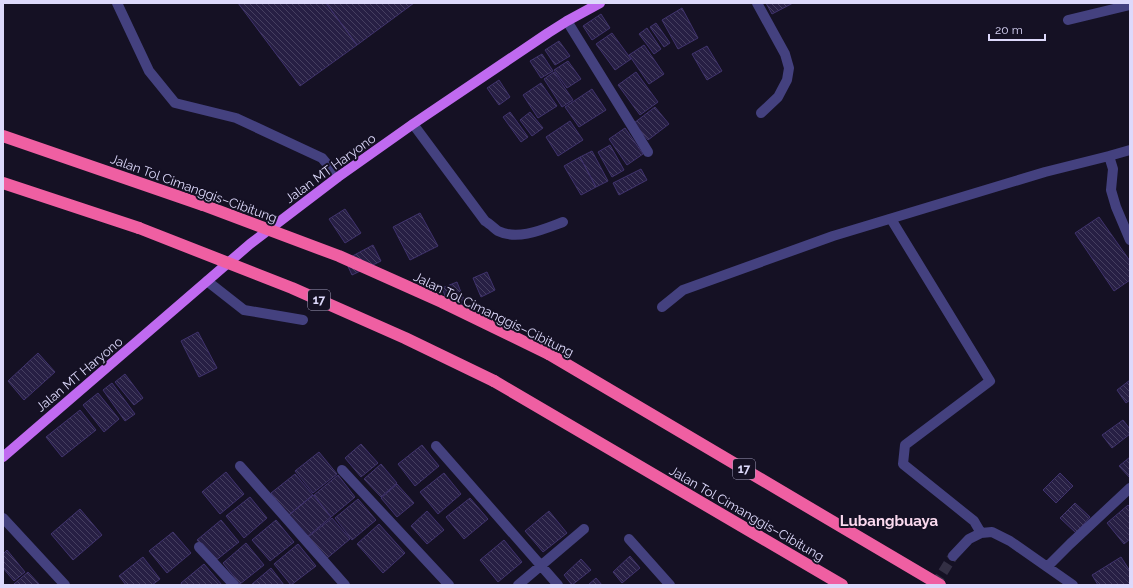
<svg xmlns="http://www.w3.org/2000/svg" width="1133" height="588" viewBox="0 0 1133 588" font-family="Raleway,sans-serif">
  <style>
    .building { fill: url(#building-back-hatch); stroke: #40336d }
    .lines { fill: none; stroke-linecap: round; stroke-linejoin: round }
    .minor-tunnel { stroke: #332f44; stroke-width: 10; stroke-dasharray: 10 5; stroke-linecap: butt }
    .minor { stroke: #44417f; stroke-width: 10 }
    .major { stroke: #c06af0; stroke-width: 10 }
    .highway { stroke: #ef5fa2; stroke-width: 12 }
    .highway-bridge { stroke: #ef5fa2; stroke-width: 12 }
    .labels { text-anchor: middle; stroke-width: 4; stroke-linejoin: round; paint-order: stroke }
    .shield { fill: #151124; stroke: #a19dba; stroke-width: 1 }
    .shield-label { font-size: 12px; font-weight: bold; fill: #ddd9fb }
    .street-label { font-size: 13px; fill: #ddd9fb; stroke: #151124 }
    .quarter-label { font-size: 15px; font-weight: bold; fill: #fbdaef; stroke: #151124 }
  </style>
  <defs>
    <pattern id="building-back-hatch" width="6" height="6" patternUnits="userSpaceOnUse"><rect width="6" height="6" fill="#271f44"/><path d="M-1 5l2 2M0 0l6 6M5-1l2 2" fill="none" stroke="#463f60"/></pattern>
  </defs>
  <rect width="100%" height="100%" fill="#151124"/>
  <path class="building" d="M 238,3 L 326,3 L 357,45 L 300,86 Z
    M 326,3 L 414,3 L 357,45 Z
    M 766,3 L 793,3 L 772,14 Z
    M 682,8 L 698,38 L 678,49 L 662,20 Z
    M 601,14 L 610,28 L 592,40 L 583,26 Z
    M 656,23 L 670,43 L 664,47 L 650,27 Z
    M 647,28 L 661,49 L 654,54 L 639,34 Z
    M 612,33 L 631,59 L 615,70 L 596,44 Z
    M 559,41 L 570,56 L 555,65 L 545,50 Z
    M 644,45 L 664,74 L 649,84 L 629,55 Z
    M 707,46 L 722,71 L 707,80 L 692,54 Z
    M 542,54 L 553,71 L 541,78 L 530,61 Z
    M 568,61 L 581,79 L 567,88 L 554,70 Z
    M 554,72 L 573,100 L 562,107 L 544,79 Z
    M 636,72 L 658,102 L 640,115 L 618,85 Z
    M 499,80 L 510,97 L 499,105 L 487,88 Z
    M 541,83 L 557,106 L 538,118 L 523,95 Z
    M 592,89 L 606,110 L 579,127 L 565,107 Z
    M 655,107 L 669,124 L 648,140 L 634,123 Z
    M 510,112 L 528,137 L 521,142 L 503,117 Z
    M 530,112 L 543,128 L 532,136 L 520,120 Z
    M 570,121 L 583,140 L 558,156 L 546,137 Z
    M 625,128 L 643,154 L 627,165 L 609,139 Z
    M 610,145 L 624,170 L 612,177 L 598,152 Z
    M 592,151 L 608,181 L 596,187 L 580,157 Z
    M 580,157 L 596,187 L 581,195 L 564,166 Z
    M 641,169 L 647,180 L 619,195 L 613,183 Z
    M 345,209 L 361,233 L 345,243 L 329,219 Z
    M 420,213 L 438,246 L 410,260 L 393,227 Z
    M 1099,217 L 1130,261 L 1130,280 L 1114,291 L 1075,233 Z
    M 373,245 L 381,261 L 352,275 L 345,260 Z
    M 487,272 L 495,290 L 481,297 L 473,278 Z
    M 457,282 L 466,305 L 451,311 L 442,288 Z
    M 198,332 L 217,368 L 199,377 L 181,341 Z
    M 38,353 L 55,372 L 24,400 L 8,381 Z
    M 125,374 L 143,398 L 134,405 L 115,382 Z
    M 1130,380 L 1130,400 L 1126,403 L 1117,390 Z
    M 112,383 L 135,414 L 125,421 L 103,390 Z
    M 98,393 L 119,419 L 104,432 L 83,405 Z
    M 80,410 L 96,430 L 62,457 L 46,437 Z
    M 1123,420 L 1130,429 L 1130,434 L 1112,448 L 1102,435 Z
    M 361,444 L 378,463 L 361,477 L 345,458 Z
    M 422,445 L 439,466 L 415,486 L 398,464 Z
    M 319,452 L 337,474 L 313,493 L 295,471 Z
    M 1130,457 L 1130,478 L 1119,466 Z
    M 381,464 L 397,483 L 381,497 L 364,479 Z
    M 226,472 L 244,494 L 220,514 L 202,492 Z
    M 444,473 L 461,494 L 438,514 L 420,492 Z
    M 1060,473 L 1073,486 L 1056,503 L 1043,490 Z
    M 295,474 L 313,495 L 289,515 L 271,493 Z
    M 338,475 L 355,497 L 331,517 L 314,495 Z
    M 397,484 L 414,503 L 397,517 L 381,498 Z
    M 313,495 L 331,517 L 307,537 L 289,515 Z
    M 250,497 L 267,518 L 244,538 L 226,516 Z
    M 470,498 L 488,519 L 464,539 L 446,517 Z
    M 358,499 L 376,520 L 352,540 L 335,518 Z
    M 1075,503 L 1090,517 L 1076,533 L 1060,518 Z
    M 1128,505 L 1130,507 L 1130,539 L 1124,544 L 1107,523 Z
    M 80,509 L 102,535 L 73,560 L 51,534 Z
    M 427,511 L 444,530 L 427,544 L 411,526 Z
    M 549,511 L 567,533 L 543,552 L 525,531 Z
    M 332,518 L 350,539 L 326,559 L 308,537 Z
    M 221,520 L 239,542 L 215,561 L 197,540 Z
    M 276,520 L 294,542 L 270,561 L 252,540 Z
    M 379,524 L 405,553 L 383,573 L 357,544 Z
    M 173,532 L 191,553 L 167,573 L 149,551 Z
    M 504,540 L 522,562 L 498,582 L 480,560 Z
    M 246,543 L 264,565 L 240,584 L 223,563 Z
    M 298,544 L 316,566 L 291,585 L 274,564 Z
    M 7,550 L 25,572 L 14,581 L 3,568 L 3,554 Z
    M 630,556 L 640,568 L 622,583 L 613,572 Z
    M 143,557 L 160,579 L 152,585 L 126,585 L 119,576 Z
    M 1121,557 L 1130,571 L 1130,583 L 1128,585 L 1098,585 L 1092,575 Z
    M 581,559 L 591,570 L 572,585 L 564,575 Z
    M 204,564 L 222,585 L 182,585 L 181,583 Z
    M 271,568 L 284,585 L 251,585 Z
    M 28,572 L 40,585 L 15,585 L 14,584 Z
    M 596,578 L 602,585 L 588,585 Z"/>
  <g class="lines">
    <path class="minor-tunnel" d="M 935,585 L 953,556"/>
    <path class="minor" d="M 117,3 L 149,71 L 175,103 L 236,118 L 322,158 L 338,177
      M 757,3 L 785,54 L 789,68 L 787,80 L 778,97 L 761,113
      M 1068,20 L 1130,5
      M 567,21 L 648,152
      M 413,124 L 485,221 C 490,224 494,228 498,231 C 518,241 544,229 563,222
      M 1130,150 L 1109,156 L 1113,169 L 1111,190 L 1116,207 L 1130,240
      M 891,219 L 990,381 L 905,445 L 903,464 L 974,521 L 981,533
      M 207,281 L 244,310 L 303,320
      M 662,307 L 683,290 L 833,236 L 1045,172 L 1109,156
      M 436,446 L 558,585
      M 240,466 L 345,585
      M 342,470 L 449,585
      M 3,518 L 65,585
      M 629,539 L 670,585
      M 199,547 L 234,585
      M 953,556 L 969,539 L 981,533 L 992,532 L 1010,541 L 1073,585
      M 1047,567 L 1070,544 L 1130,488
      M 518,585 L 584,529"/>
    <path class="major" d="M 3,457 L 250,244 L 338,177 L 413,124 L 548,33 L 567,21 L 600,3"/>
    <path class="highway" d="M 3,136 L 203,205
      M 3,183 L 139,228
      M 549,354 L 940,585
      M 494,381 L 842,585"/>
    <path class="highway-bridge" d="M 203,205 L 339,256 L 442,302 L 549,354
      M 139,228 L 292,288 L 405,338 L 494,381"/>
  </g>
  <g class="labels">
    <g class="shield">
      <rect x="308" y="290" width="22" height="20" rx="3"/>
      <rect x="733" y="459" width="22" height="20" rx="3"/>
    </g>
    <g class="shield-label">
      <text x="319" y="304">17</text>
      <text x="744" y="473">17</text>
    </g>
    <g class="street-label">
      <text transform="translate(330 168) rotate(-36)" y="5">Jalan MT Haryono</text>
      <text transform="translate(194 188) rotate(20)" y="5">Jalan Tol Cimanggis–Cibitung</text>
      <text transform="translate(494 314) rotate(26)" y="5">Jalan Tol Cimanggis–Cibitung</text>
      <text transform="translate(79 374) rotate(-40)" y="5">Jalan MT Haryono</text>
      <text transform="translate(747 513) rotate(30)" y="5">Jalan Tol Cimanggis–Cibitung</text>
    </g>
    <g class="quarter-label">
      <text x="889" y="526">Lubangbuaya</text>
    </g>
  </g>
  <rect width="1133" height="588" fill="none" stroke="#ddd9fb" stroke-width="8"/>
  <path d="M989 34v6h56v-6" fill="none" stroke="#ddd9fb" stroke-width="2"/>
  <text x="995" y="34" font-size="12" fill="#ddd9fb" stroke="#151124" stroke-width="3" paint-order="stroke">20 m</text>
</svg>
